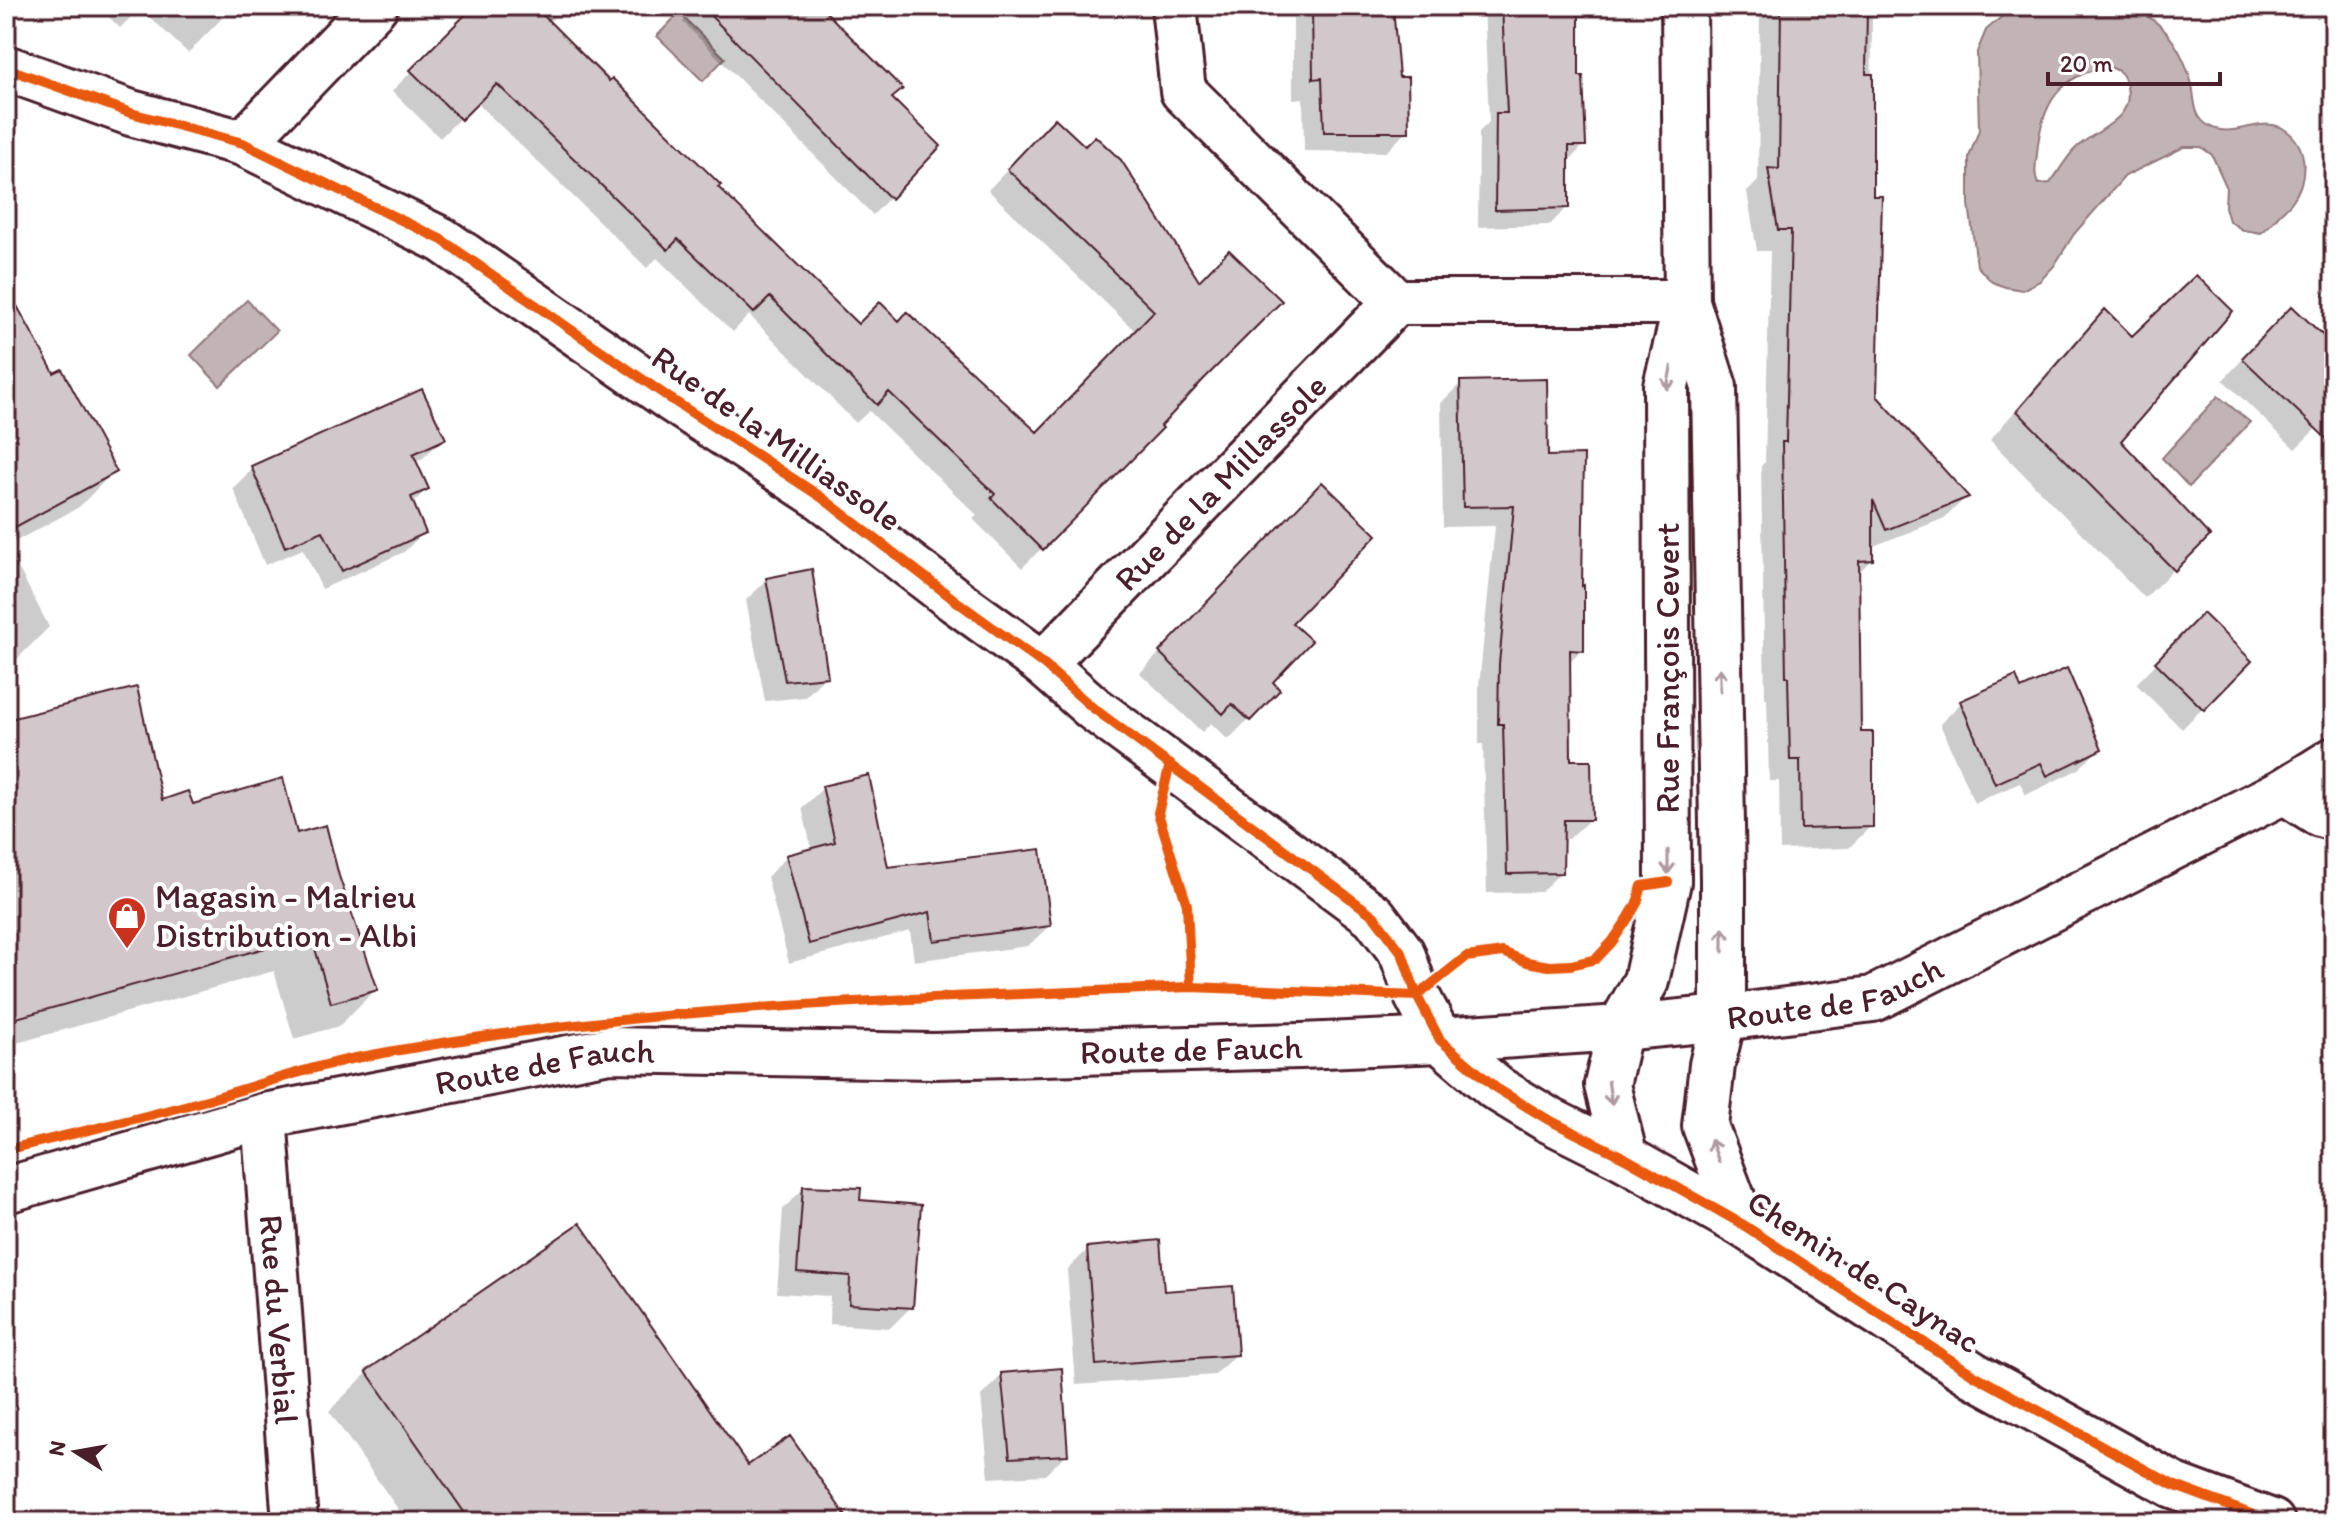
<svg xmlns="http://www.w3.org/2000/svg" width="2340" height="1528" viewBox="0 0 2340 1528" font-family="Itim,sans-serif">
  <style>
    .water { fill: #c1b3b6; stroke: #91787e; stroke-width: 2; fill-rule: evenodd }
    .shadow { fill: #0003 }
    .building { fill: #d2c7cb; stroke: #4a1f2b; stroke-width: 2 }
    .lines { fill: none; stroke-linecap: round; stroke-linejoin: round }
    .minor-casing { stroke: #4a1f2b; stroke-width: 50 }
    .minor { stroke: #fff; stroke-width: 44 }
    .cycleway-casing { stroke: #fff; stroke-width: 15 }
    .cycleway { stroke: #e8590c; stroke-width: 10 }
    .oneway { stroke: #ae9aa0 }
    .labels { text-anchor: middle; stroke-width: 8; stroke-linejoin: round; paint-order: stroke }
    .street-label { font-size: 34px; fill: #4a1f2b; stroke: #fff }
    .poi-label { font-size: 34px; fill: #4a1f2b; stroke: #fff; text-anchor: start }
  </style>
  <rect width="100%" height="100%" fill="#fff"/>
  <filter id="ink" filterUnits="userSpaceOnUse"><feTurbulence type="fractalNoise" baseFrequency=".0125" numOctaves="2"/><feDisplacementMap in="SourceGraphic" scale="16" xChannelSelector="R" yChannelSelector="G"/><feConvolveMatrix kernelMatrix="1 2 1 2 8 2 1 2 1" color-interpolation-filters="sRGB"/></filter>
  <g filter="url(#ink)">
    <path class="water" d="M 2110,8 C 2119,9 2131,8 2140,12 C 2168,25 2185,56 2192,85 C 2195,98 2193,115 2206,124 C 2232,143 2262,112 2287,131 C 2310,149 2307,182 2291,203 C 2287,208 2282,211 2278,216 C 2272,223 2269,227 2261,233 L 2243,230 L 2229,221 L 2225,207 L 2226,186 L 2212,155 L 2201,147 L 2184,147 L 2125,176 L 2074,234 L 2054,266 L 2040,281 L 2022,290 L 2005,287 L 1992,282 L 1977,266 L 1969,204 L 1969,157 L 1979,130 L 1977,52 L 1986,30 L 2006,13 L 2028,9 L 2070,11 ZM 2109,67 C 2119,70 2123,73 2126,83 C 2137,120 2098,128 2077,147 C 2066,157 2059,172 2050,183 L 2039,184 C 2033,175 2036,164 2037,154 C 2041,105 2059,74 2109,67 Z
      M 679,13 L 725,58 L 703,81 L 657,36 Z
      M 247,300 L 277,331 L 220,386 L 191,355 Z
      M 2218,396 L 2250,422 L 2189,487 L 2162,458 Z"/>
    <path class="shadow" d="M 98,6 L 234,6 L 188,53 L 140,8 L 120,28 Z
      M 477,6 L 566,6 L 550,21 L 718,185 L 716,187 L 858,327 L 898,323 L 1037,434 L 1136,332 L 988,190 L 1036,140 L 1198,283 L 1158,426 L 1161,428 L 1022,568 L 973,519 L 977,515 L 869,411 L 856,423 L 749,315 L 733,332 L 657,258 L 647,268 L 476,102 L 440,138 L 392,91 Z
      M 699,6 L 817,6 L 890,99 L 890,197 L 873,215 L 683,22 Z
      M 1293,6 L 1391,6 L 1397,79 L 1407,131 L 1386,152 L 1304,151 L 1303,98 L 1293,99 Z
      M 1484,6 L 1577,6 L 1577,78 L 1584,145 L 1567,163 L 1567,207 L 1550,225 L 1478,227 L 1479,132 L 1489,122 Z
      M 1760,6 L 1872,6 L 1871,198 L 1875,397 L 1966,497 L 1945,518 L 1871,547 L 1871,560 L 1857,574 L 1859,734 L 1871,826 L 1849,848 L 1780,850 L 1779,781 L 1769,781 L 1767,698 L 1765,698 L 1761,466 L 1765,462 L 1770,251 L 1757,251 L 1747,192 L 1758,181 Z
      M 6,290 L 53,376 L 114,471 L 79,507 L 7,546 L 49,627 L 14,662 L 6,666 Z
      M 2105,312 L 2118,441 L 2207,536 L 2145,598 L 1990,440 L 2077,339 Z
      M 2271,329 L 2334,349 L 2334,411 L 2295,449 L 2223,380 Z
      M 1461,383 L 1546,458 L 1580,588 L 1582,650 L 1569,663 L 1569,762 L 1590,819 L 1569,839 L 1561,839 L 1561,872 L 1541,892 L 1487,893 L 1483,744 L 1479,744 L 1479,685 L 1495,526 L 1443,527 L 1441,403 Z
      M 443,439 L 423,458 L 415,462 L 427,489 L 412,504 L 424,532 L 404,552 L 322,589 L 303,549 L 265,565 L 233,488 L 253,468 Z
      M 1303,505 L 1289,623 L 1270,683 L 1277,690 L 1228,740 L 1211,723 L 1202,732 L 1140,673 Z
      M 767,580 L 826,676 L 805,697 L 765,701 L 746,600 Z
      M 2203,616 L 2249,661 L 2182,729 L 2136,684 Z
      M 2015,679 L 2020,691 L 2100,748 L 2079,769 L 2026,795 L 2020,783 L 1974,803 L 1940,724 L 1961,703 Z
      M 6,723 L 160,803 L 191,807 L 296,836 L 337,877 L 376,989 L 339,1026 L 294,1039 L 274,971 L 6,1046 Z
      M 823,788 L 886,869 L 1049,926 L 1028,946 L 914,961 L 910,931 L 789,963 L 767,877 L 787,856 L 812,850 L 802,808 Z
      M 804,1188 L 858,1202 L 911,1307 L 890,1328 L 829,1324 L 830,1296 L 777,1293 L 783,1209 Z
      M 579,1225 L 747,1467 L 847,1522 L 407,1522 L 329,1411 L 367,1373 Z
      M 1088,1249 L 1162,1294 L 1236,1354 L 1215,1375 L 1076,1385 L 1067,1270 Z
      M 1002,1375 L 1066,1454 L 1045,1475 L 989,1478 L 981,1396 Z"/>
    <path class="building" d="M 474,6 L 534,6 L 609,81 L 612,78 L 721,185 L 718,187 L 858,324 L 880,302 L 899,321 L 907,312 L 1037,432 L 1154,311 L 1007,169 L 1055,118 L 1085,146 L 1095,136 L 1121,160 L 1199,281 L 1229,250 L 1282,301 L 1203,380 L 1161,426 L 1163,428 L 1043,550 L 991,498 L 995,494 L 889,392 L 877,405 L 770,297 L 754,313 L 678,239 L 668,250 L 497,84 L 461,120 L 410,70 Z
      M 701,6 L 820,6 L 903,89 L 892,98 L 941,146 L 891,199 Z
      M 1312,6 L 1393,6 L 1399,77 L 1408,77 L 1409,132 L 1324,132 L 1322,78 L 1313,79 Z
      M 1502,6 L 1579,6 L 1579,76 L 1583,76 L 1586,146 L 1569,146 L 1569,208 L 1495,210 L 1496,113 L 1507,113 Z
      M 1781,6 L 1867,6 L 1866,74 L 1873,74 L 1873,196 L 1882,196 L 1877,396 L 1969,497 L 1886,530 L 1873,500 L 1873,560 L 1859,561 L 1861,732 L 1873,732 L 1873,827 L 1801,829 L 1800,760 L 1790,760 L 1788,677 L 1786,677 L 1782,442 L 1786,442 L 1791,230 L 1778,230 L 1768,168 L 1779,169 Z
      M 2196,275 L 2233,311 L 2121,441 L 2210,536 L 2175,571 L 2017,411 L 2105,309 L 2132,336 Z
      M 6,286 L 54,373 L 62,369 L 117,472 L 6,532 Z
      M 2292,306 L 2334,346 L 2334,446 L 2242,358 Z
      M 1547,379 L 1548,456 L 1584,455 L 1582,586 L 1584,585 L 1584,651 L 1570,650 L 1571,760 L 1591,760 L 1592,820 L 1564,820 L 1563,873 L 1507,874 L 1503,724 L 1498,724 L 1499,664 L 1514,506 L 1463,507 L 1460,381 Z
      M 422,389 L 446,439 L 413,454 L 429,489 L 411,497 L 426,533 L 342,571 L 323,531 L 285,547 L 251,466 Z
      M 1322,482 L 1377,535 L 1292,623 L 1312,641 L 1273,682 L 1280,690 L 1250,721 L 1232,704 L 1223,714 L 1159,652 Z
      M 812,569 L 828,677 L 785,681 L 766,578 Z
      M 2203,613 L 2252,661 L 2204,710 L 2155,662 Z
      M 2067,668 L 2102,749 L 2047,776 L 2041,763 L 1995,784 L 1960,701 L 2016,676 L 2021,689 Z
      M 137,687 L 162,800 L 188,791 L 193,804 L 283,778 L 297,833 L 326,825 L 339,876 L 378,990 L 331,1003 L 311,935 L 6,1021 L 6,720 Z
      M 869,775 L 888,867 L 1041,849 L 1051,926 L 934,941 L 930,912 L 809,944 L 786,855 L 835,842 L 822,786 Z
      M 803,1186 L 861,1188 L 860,1200 L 921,1205 L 913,1308 L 849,1304 L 850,1276 L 797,1272 Z
      M 580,1223 L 748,1465 L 790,1436 L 850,1522 L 471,1522 L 366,1371 Z
      M 1160,1240 L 1164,1291 L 1233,1286 L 1238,1355 L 1096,1365 L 1087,1247 Z
      M 1062,1368 L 1068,1455 L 1010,1458 L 1001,1373 Z"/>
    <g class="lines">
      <defs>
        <g id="minor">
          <path d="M 1174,6 L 1183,91 L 1396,302 L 1687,302"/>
          <path d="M 6,68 L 131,113 L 243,143 L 442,240 L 671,399 L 821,497 L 956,601 L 1043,664 L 1093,708 L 1374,916 L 1402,953 L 1417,996 L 1440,1040 L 1496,1088 L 1547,1119 L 1625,1158 L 1742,1224 L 1974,1375 L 2173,1485 L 2272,1522"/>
          <path d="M 243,143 L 375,6"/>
          <path d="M 1687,302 L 1714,387 L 1723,879 L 1723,1018 L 1712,1065 L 1705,1126 L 1742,1224"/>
          <path id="s1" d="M 1043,664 L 1396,302"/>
          <path d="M 2284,791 L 2320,814 L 2334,818"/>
          <path id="s2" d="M 264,1116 L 295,1522"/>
          <path d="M 1625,1158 L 1607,1085 L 1620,1028 L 1646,981 L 1668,882 L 1666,386 L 1687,302 L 1684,6"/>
          <path id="s3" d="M 6,1190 L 264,1116 L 610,1050 L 933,1056 L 1301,1046 L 1440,1040 L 1620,1028 L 1723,1018 L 1873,999 L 2284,791 L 2334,760"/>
        </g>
      </defs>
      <use href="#minor" class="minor-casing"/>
      <use href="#minor" class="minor"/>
      <defs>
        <path id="cycleway" d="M 6,68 L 131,113 L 243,143 L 442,240 L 671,399 L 821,497 L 956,601 L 1043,664 L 1093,708 L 1374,916 L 1402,953 L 1417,996 L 1440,1040 L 1496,1088 L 1547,1119 L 1625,1158 L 1742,1224 L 1974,1375 L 2173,1485 L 2272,1522
          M 1191,987 L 1417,996 L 1466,957 L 1503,952 L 1527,962 L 1549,966 L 1571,965 L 1596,959 L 1612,942 L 1629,917 L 1637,903 L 1642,886 L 1668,882
          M 6,1150 C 70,1134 135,1120 199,1102 C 250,1088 305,1068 356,1058 C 632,1005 912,999 1191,987 L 1187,905 L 1158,813 L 1170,764"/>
      </defs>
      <use href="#cycleway" class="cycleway-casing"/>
      <use href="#cycleway" class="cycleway"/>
    </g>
    <defs><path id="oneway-shaft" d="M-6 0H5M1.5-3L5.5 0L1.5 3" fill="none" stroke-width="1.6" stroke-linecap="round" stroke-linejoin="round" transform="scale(2)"/></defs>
    <g class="oneway">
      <use href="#oneway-shaft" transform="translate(1669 378) rotate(101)"/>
      <use href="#oneway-shaft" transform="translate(1720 680) rotate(-91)"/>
      <use href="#oneway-shaft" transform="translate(1668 862) rotate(90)"/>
      <use href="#oneway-shaft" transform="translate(1723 940) rotate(-90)"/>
      <use href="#oneway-shaft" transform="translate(1610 1093) rotate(82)"/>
      <use href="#oneway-shaft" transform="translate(1715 1151) rotate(-110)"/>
    </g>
  </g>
  <defs>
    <symbol id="shop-pin" viewBox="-11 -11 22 30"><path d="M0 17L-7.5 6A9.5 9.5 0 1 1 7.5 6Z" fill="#c8321e" stroke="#fff"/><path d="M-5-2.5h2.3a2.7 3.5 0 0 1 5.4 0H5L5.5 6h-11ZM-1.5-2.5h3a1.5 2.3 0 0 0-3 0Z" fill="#fff"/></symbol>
  </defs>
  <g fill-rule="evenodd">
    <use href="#shop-pin" x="105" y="894" width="44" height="60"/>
  </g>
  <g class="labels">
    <g class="street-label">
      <text transform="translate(777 438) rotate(35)" y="12">Rue de la Milliassole</text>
      <text dy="12" stroke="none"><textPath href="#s1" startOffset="254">Rue de la Millassole</textPath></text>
      <text transform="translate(1667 668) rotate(-90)" y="12">Rue François Cevert</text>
      <text dy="12" stroke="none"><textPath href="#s3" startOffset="1850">Route de Fauch</textPath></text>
      <text dy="12" stroke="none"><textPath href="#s3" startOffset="1202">Route de Fauch</textPath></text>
      <text dy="12" stroke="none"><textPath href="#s3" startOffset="554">Route de Fauch</textPath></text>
      <text transform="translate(1864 1271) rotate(33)" y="12">Chemin de Caynac</text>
      <text dy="12" stroke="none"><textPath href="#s2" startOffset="204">Rue du Verbial</textPath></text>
    </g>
    <g class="poi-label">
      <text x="155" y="908">Magasin - Malrieu<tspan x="155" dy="39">Distribution - Albi</tspan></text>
    </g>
  </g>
  <rect width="2340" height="1528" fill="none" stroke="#fff" stroke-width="32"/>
  <rect x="16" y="16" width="2308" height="1496" fill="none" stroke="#4a1f2b" stroke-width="3" filter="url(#ink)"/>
  <g transform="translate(76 1452) rotate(281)" stroke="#ffffff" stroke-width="6" paint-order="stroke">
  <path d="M0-6L14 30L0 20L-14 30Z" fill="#4a1f2b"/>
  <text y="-12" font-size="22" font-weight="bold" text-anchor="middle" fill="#4a1f2b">N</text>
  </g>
  <path d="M2048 72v12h172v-12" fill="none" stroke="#4a1f2b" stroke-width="4"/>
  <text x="2060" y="72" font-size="24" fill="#4a1f2b" stroke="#ffffff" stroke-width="6" paint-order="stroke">20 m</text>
</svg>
